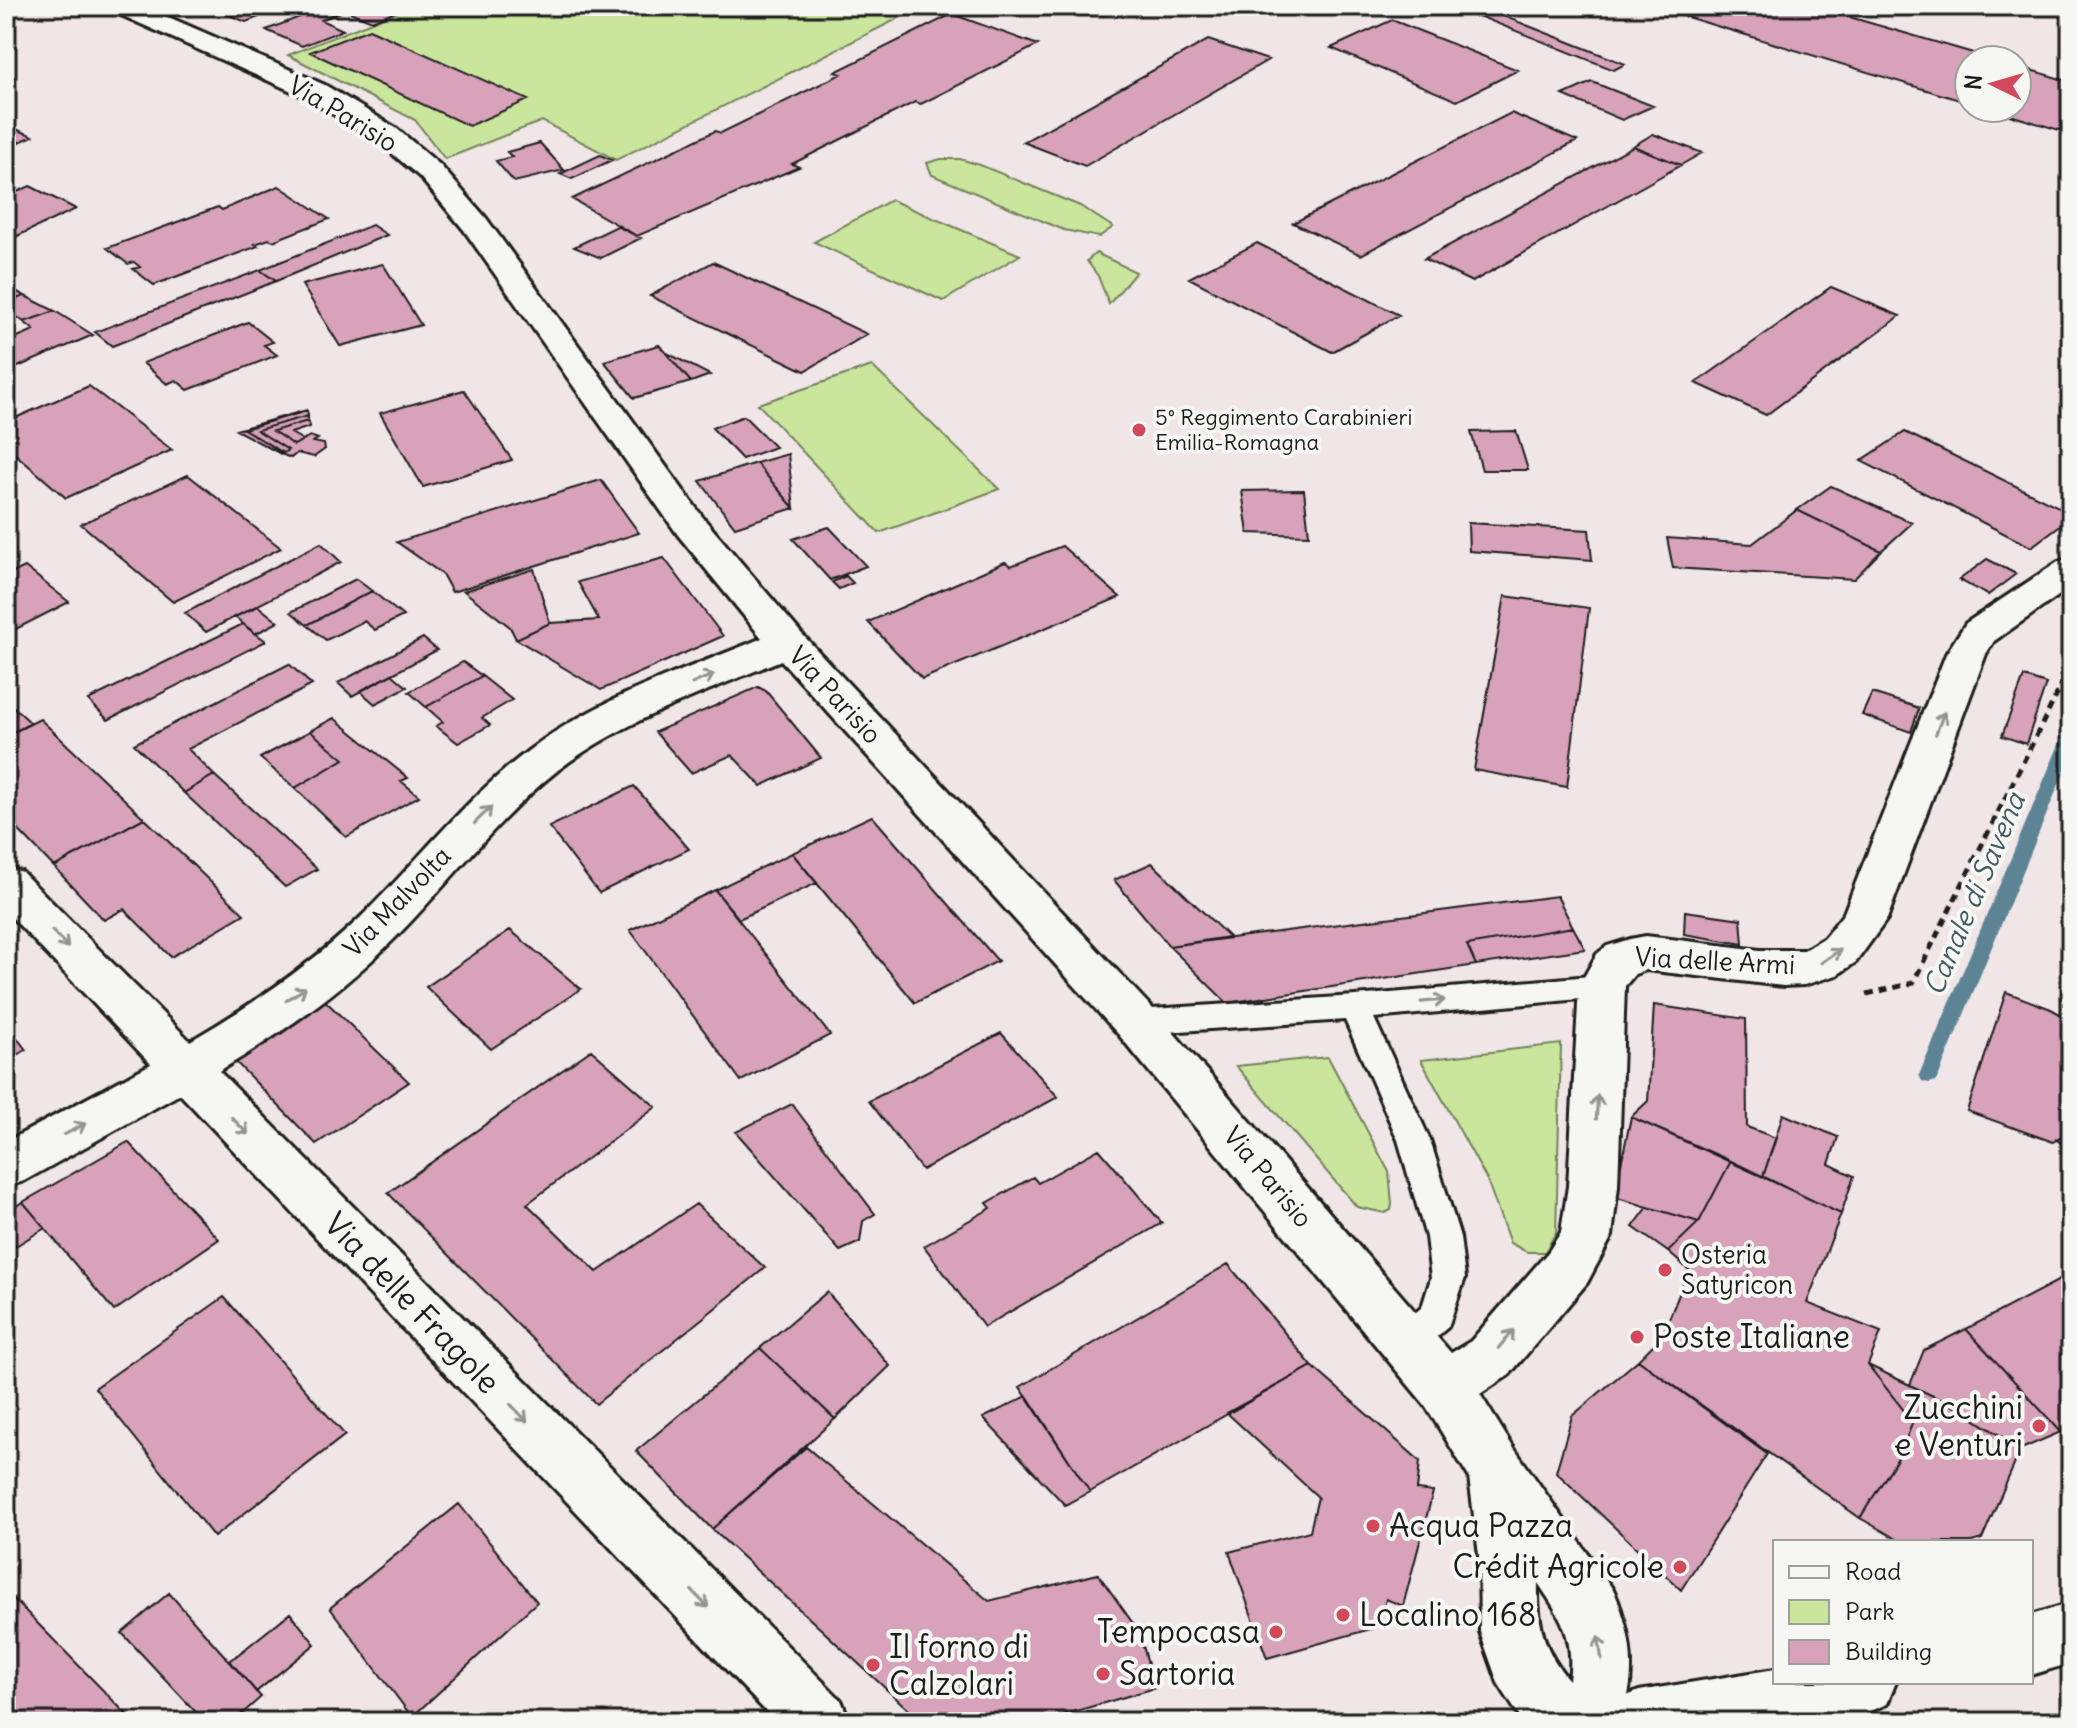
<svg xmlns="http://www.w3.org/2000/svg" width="2077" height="1728" viewBox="0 0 2077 1728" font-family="Delius,sans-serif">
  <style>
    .green { fill: #cae69d; stroke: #73815c; stroke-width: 2 }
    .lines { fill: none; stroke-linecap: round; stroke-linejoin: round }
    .stream { fill: #5b8495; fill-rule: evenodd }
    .building { fill: #d7a2ba; stroke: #1c1c1c; stroke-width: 2 }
    .service-casing { stroke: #1c1c1c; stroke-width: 6 }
    .minor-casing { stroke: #1c1c1c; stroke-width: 6 }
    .primary-casing { stroke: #1c1c1c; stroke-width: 6 }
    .path-far1 { stroke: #1c1c1c; stroke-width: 4; stroke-dasharray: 6 5; stroke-linecap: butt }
    .path { stroke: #1c1c1c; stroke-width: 5; stroke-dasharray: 8 6; stroke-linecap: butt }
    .service { fill: #f6f6f2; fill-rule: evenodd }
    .minor { fill: #f6f6f2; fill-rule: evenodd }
    .primary { fill: #f6f6f2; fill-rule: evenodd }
    .oneway { stroke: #949492 }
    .poi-dot { fill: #d1495b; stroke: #f6f6f2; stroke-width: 3 }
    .labels { text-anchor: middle; stroke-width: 8; stroke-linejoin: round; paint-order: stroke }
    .far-poi-label { font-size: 22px; fill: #1c1c1c; stroke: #f6f6f2; text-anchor: start }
    .street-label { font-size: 26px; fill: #1c1c1c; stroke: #f6f6f2 }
    .poi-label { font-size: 26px; fill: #1c1c1c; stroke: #f6f6f2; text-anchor: start }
    .water-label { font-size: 28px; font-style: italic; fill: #415963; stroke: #f6f6f2 }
    .near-street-label { font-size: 32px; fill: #1c1c1c; stroke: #f6f6f2 }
    .near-poi-label { font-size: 32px; fill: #1c1c1c; stroke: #f6f6f2; text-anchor: start }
  </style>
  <rect width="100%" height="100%" fill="#f0e5e7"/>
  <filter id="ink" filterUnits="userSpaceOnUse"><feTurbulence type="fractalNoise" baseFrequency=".0125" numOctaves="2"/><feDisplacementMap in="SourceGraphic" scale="16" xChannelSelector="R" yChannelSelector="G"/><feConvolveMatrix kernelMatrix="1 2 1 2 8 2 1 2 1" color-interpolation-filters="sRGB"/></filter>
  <g filter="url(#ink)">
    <path class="green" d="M 412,6 L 923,6 L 616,160 L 542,121 L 445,159 L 415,120 L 288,55 Z
      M 941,159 L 960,159 L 980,165 L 1080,206 L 1113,227 L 1099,237 L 1064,230 L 932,175 L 927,163 Z
      M 891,200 L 1020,255 L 943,301 L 814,242 Z
      M 1096,253 L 1136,272 L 1109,304 L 1098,276 L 1087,261 Z
      M 872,366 L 999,489 L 879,533 L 758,404 Z
      M 1561,1044 L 1556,1232 L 1545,1252 L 1527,1252 L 1510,1243 L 1487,1180 L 1421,1060 Z
      M 1328,1057 L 1389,1172 L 1392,1204 L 1391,1210 L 1385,1213 L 1357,1207 L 1236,1066 Z"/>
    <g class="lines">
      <path class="stream" d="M 2071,729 L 2071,755 L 1939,1075 L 1936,1081 L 1929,1083 L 1922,1081 L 1919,1075 L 2063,735 Z"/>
    </g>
    <path class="building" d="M 213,6 L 287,6 L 246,22 L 209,7 Z
      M 326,6 L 408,6 L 372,21 L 345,10 L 334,15 L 320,9 Z
      M 1078,6 L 1121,6 L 1103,15 Z
      M 1478,6 L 1625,64 L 1614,70 L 1466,11 Z
      M 1651,6 L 1812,6 L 1997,60 L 1969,60 L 1969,103 Z
      M 320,9 L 334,15 L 321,20 L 343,30 L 302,46 L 266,30 Z
      M 952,14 L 1038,45 L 921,104 L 915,102 L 792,164 L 799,167 L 637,236 L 572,199 L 715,131 L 721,133 L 841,74 L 835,72 Z
      M 1392,20 L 1518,70 L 1457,101 L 1331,48 Z
      M 369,29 L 528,100 L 469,126 L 310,52 Z
      M 1208,40 L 1268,60 L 1085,166 L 1023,142 Z
      M 2017,66 L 2071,82 L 2071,119 L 2059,130 L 1987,108 L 2017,108 Z
      M 1592,82 L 1653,106 L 1622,120 L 1563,95 Z
      M 1511,113 L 1577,141 L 1361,255 L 1293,223 Z
      M 6,125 L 33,136 L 6,148 Z
      M 1653,134 L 1702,153 L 1681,165 L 1633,146 Z
      M 540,143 L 564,170 L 514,182 L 496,161 L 512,157 L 507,152 Z
      M 1633,146 L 1681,165 L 1472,282 L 1424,259 Z
      M 600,155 L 612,160 L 572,179 L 560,174 Z
      M 30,186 L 76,209 L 15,237 L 6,231 L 6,197 Z
      M 279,186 L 329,219 L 273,241 L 269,239 L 255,244 L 258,246 L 154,285 L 133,269 L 140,267 L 134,262 L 128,264 L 107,248 L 218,207 L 222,210 Z
      M 372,225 L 387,235 L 276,281 L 260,270 Z
      M 617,226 L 641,238 L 601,258 L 574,247 Z
      M 1257,243 L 1399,315 L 1332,352 L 1189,278 Z
      M 713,262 L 867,334 L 805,371 L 650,296 Z
      M 383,264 L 421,325 L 340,346 L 302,285 Z
      M 260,270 L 276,281 L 112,346 L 95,332 Z
      M 6,286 L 25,296 L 6,302 Z
      M 1831,287 L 1900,316 L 1766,415 L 1696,383 Z
      M 25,296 L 55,311 L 24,322 L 6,309 L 6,302 Z
      M 55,311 L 93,335 L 6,372 L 6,342 L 34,330 L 24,322 Z
      M 248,322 L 273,342 L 264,345 L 277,355 L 188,390 L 176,380 L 167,384 L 143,363 Z
      M 659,345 L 691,382 L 634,398 L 604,361 Z
      M 665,352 L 710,375 L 691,382 Z
      M 89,386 L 172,450 L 66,498 L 6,446 L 6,422 Z
      M 464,390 L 512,460 L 423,487 L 380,413 Z
      M 307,410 L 244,429 L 283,453 L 281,454 L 236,430 Z
      M 307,411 L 308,416 L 257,430 L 288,450 L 283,453 L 244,429 Z
      M 308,416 L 308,421 L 273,431 L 294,445 L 310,436 L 318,439 L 313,442 L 324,444 L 325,449 L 314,457 L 297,453 L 291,458 L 281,454 L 288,450 L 257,430 Z
      M 744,416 L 775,447 L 742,459 L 712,428 Z
      M 308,421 L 309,427 L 291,433 L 303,440 L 294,445 L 273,431 Z
      M 1516,431 L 1528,470 L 1482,470 L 1471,432 Z
      M 1905,432 L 2071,513 L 2071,517 L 2031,547 L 1861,461 Z
      M 788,454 L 794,508 L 756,463 Z
      M 756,463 L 794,508 L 735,527 L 700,481 Z
      M 188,475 L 281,548 L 173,602 L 81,524 Z
      M 601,480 L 639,533 L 452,592 L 442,574 L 397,542 Z
      M 1831,486 L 1912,523 L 1881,551 L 1797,510 Z
      M 1304,490 L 1309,535 L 1248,533 L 1242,491 Z
      M 1797,510 L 1881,551 L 1854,579 L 1673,568 L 1667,538 L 1752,544 Z
      M 1468,523 L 1589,530 L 1592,560 L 1469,551 Z
      M 829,527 L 866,566 L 830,580 L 793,539 Z
      M 321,543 L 341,562 L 206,632 L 185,613 Z
      M 1062,546 L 1120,597 L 922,679 L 868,622 L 1005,562 L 1011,566 Z
      M 664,558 L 723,636 L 601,690 L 516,639 L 550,623 L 599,620 L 578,582 Z
      M 1987,559 L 2016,574 L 1988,595 L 1959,580 Z
      M 25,567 L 69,602 L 10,632 L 6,628 L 6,576 Z
      M 534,569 L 550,623 L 516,639 L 510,627 L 464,591 Z
      M 846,576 L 853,583 L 839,589 L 832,582 Z
      M 356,579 L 372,591 L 307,625 L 291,612 Z
      M 372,591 L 403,616 L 375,630 L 364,621 L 326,640 L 307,625 Z
      M 1505,596 L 1589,608 L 1567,787 L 1474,770 Z
      M 258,606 L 278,622 L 255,634 L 235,617 Z
      M 243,624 L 266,641 L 108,720 L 88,700 Z
      M 423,638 L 437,650 L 352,696 L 338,683 Z
      M 463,662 L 482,676 L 426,707 L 409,692 Z
      M 289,664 L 312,685 L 188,749 L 214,775 L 184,793 L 134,744 Z
      M 392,674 L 407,687 L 375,704 L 360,691 Z
      M 482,676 L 512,700 L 482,718 L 490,725 L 458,743 L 436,726 L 443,722 L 426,707 Z
      M 2024,677 L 2046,684 L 2026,744 L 2002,736 Z
      M 758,687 L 766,691 L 821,758 L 761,786 L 732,755 L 691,773 L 655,732 Z
      M 1872,693 L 1919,708 L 1911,732 L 1862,715 Z
      M 6,700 L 31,723 L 6,736 Z
      M 334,718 L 408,778 L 401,781 L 419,796 L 346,837 L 295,788 L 344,759 L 310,731 Z
      M 40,719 L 144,818 L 54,867 L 6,817 L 6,736 Z
      M 310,731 L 344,759 L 295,788 L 260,758 Z
      M 214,775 L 317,869 L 285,887 L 184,793 Z
      M 634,786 L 689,849 L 599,893 L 549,827 Z
      M 872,816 L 998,961 L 915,1003 L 792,853 Z
      M 144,818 L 244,914 L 171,957 L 124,909 L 104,920 L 54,867 Z
      M 792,853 L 817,883 L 739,919 L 715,890 Z
      M 1152,863 L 1229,937 L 1169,946 L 1114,880 Z
      M 715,890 L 830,1035 L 741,1081 L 630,930 Z
      M 1557,896 L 1573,927 L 1467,945 L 1476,965 L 1227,1003 L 1169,946 Z
      M 1685,911 L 1741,919 L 1743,944 L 1684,934 Z
      M 1573,927 L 1585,949 L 1476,965 L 1467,945 Z
      M 510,930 L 581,989 L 491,1049 L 426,987 Z
      M 314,990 L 409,1082 L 316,1144 L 222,1048 Z
      M 2006,992 L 2051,1009 L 2071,1020 L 2071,1132 L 2053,1142 L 1967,1111 Z
      M 1654,1005 L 1746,1019 L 1747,1127 L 1776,1138 L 1763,1177 L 1631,1117 L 1648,1101 Z
      M 6,1023 L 26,1050 L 6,1061 Z
      M 1001,1033 L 1058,1097 L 922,1170 L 869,1101 Z
      M 591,1050 L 656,1107 L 527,1204 L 597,1272 L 696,1204 L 765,1268 L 596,1404 L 388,1193 Z
      M 792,1104 L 875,1214 L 863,1221 L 860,1242 L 840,1251 L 736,1132 Z
      M 1783,1114 L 1838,1137 L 1829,1164 L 1854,1176 L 1841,1214 L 1763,1177 Z
      M 1631,1117 L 1731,1161 L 1699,1222 L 1614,1197 Z
      M 2071,1132 L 2071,1152 L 2056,1139 Z
      M 128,1142 L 219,1239 L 114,1311 L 23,1202 Z
      M 1099,1149 L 1162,1223 L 984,1327 L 924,1246 L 991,1208 L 987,1203 L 1033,1177 L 1038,1183 Z
      M 1731,1161 L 1841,1214 L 1807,1303 L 1881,1332 L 1868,1365 L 1913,1422 L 1899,1456 L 1860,1518 L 1638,1360 L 1662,1336 L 1689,1270 L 1668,1252 L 1699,1222 Z
      M 23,1202 L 45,1228 L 6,1252 L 6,1211 Z
      M 1648,1207 L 1699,1222 L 1668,1252 L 1633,1227 Z
      M 1228,1264 L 1312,1366 L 1090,1492 L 1020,1387 Z
      M 2071,1274 L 2071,1426 L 2061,1432 L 1966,1329 Z
      M 827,1292 L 890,1366 L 835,1419 L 760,1348 Z
      M 224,1297 L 345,1435 L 214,1537 L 95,1388 Z
      M 1966,1329 L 2061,1432 L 2021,1449 L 1954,1406 L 1910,1385 L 1924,1350 Z
      M 760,1348 L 835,1419 L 712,1529 L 636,1451 Z
      M 1638,1360 L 1767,1454 L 1681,1590 L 1556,1472 L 1572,1416 Z
      M 1868,1365 L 1954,1406 L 2021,1449 L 1982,1539 L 1972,1542 L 1902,1542 L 1860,1518 L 1899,1456 L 1913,1422 Z
      M 1312,1366 L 1420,1461 L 1417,1490 L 1433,1492 L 1403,1606 L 1386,1599 L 1378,1627 L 1267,1658 L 1229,1552 L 1310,1531 L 1318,1497 L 1227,1413 Z
      M 1027,1396 L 1090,1492 L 1065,1505 L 983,1418 Z
      M 806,1447 L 989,1601 L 1098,1574 L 1139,1632 L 1155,1688 L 1039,1722 L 922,1722 L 712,1529 Z
      M 459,1504 L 537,1602 L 412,1717 L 330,1608 Z
      M 6,1591 L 134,1722 L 6,1722 Z
      M 169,1593 L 261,1697 L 233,1722 L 205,1722 L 122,1633 Z
      M 290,1613 L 315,1644 L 256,1692 L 230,1661 Z"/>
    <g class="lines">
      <defs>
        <path id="service" d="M 1602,975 L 1612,978 L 1617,986 L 1612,994 L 1602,997 L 1374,1018 L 1430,1140 L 1460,1237 L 1465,1278 L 1448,1327 L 1419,1352 L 1407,1356 L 1395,1352 L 1390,1341 L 1395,1330 L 1422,1307 L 1431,1278 L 1426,1237 L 1398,1140 L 1345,1020 L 1136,1034 L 1125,1030 L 1121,1022 L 1125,1014 L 1136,1010 L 1355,996 Z"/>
        <path id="minor" d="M 108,6 L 143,6 L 325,85 L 396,128 L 440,165 L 486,218 L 704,519 L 801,633 L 1153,1009 L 1451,1353 L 1471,1341 L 1549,1251 L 1561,1232 L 1568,1186 L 1579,986 L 1597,954 L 1607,946 L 1630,939 L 1646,936 L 1760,950 L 1804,950 L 1824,938 L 1844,913 L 1946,654 L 1966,623 L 2058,562 L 2071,558 L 2071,587 L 1994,641 L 1986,654 L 1887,919 L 1856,962 L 1837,975 L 1804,985 L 1783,986 L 1646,970 L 1635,974 L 1625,986 L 1618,1186 L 1612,1236 L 1587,1283 L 1509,1375 L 1480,1394 L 1513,1447 L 1614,1591 C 1632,1634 1639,1679 1619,1722 L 1523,1722 L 1498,1683 L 1480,1632 L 1479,1555 L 1469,1477 L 1425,1405 L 1119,1035 L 781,660 C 706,692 623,720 558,770 C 496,819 449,884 393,940 C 342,991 281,1034 219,1071 L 841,1700 L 850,1722 L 776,1722 L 180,1094 L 24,1181 L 6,1187 L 6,1142 L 151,1064 L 6,911 L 6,867 L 22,872 L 190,1041 C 250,1006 310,966 361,917 C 417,862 465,799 528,751 C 596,698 684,671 762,638 L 678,535 L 464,230 L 420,177 L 376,140 L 305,97 L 112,11 ZM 1538,1583 C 1561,1617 1575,1637 1569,1680 C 1543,1650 1537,1623 1538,1583 Z"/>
        <path id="primary" d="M 2071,1603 L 2071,1663 L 2031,1675 L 2031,1615 Z
          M 1775,1669 L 1775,1682 L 1896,1682 L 1887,1704 L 1865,1713 L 1822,1722 L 1608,1722 L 1617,1700 L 1639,1691 Z"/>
      </defs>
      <use href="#service" class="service-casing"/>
      <use href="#minor" class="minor-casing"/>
      <use href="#primary" class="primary-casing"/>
      <path class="path-far1" d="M 2067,674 L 2071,665"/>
      <path class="path" d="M 1867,994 L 1913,983 L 2068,672"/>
      <use href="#service" class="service"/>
      <use href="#minor" class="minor"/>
      <use href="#primary" class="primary"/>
    </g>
    <defs><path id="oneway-shaft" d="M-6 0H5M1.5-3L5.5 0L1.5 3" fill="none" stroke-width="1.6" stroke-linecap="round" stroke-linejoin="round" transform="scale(2)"/></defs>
    <g class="oneway">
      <use href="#oneway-shaft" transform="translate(703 679) rotate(-24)"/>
      <use href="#oneway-shaft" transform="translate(1940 723) rotate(-69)"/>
      <use href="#oneway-shaft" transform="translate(483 815) rotate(-45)"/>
      <use href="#oneway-shaft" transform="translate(60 939) rotate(46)"/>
      <use href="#oneway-shaft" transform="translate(1831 956) rotate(-34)"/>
      <use href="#oneway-shaft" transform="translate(296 994) rotate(-34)"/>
      <use href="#oneway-shaft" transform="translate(1433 1001) rotate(-5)"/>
      <use href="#oneway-shaft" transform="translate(1597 1107) rotate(-87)"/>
      <use href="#oneway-shaft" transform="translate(240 1126) rotate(46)"/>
      <use href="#oneway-shaft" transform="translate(75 1129) rotate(-28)"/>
      <use href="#oneway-shaft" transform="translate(1506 1339) rotate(-50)"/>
      <use href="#oneway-shaft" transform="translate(519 1413) rotate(46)"/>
      <use href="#oneway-shaft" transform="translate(700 1599) rotate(46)"/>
      <use href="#oneway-shaft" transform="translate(1600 1648) rotate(-99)"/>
    </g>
  </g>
  <g class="poi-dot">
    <circle cx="1139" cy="430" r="8"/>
    <circle cx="1665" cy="1270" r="8"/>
    <circle cx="1637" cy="1337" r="8"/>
    <circle cx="2039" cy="1426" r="8"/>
    <circle cx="1373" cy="1526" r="8"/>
    <circle cx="1680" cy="1567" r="8"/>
    <circle cx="1343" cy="1615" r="8"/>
    <circle cx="1276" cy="1632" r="8"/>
    <circle cx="873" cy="1665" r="8"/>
    <circle cx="1103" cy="1674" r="8"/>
  </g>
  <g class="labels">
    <g class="far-poi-label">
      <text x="1155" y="425">5° Reggimento Carabinieri<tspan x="1155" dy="25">Emilia-Romagna</tspan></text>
    </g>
    <g class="street-label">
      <text transform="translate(343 114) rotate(31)" y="9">Via Parisio</text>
      <text transform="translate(835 695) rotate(47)" y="9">Via Parisio</text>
      <text transform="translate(397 902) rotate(-46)" y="9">Via Malvolta</text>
      <text transform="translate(1715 961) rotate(3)" y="9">Via delle Armi</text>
      <text transform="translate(1268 1177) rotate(50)" y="9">Via Parisio</text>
    </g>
    <g class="poi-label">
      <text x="1681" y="1264">Osteria<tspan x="1681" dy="30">Satyricon</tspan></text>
    </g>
    <g class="water-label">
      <text transform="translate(1974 894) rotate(-67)" y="10">Canale di Savena</text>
    </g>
    <g class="near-street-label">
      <text transform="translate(412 1303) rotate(46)" y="11">Via delle Fragole</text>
    </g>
    <g class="near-poi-label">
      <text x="1653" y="1348">Poste Italiane</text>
      <text x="2023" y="1419" text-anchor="end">Zucchini<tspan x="2023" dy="37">e Venturi</tspan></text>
      <text x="1389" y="1537">Acqua Pazza</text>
      <text x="1664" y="1578" text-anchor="end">Crédit Agricole</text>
      <text x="1359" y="1626">Localino 168</text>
      <text x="1260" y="1643" text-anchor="end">Tempocasa</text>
      <text x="889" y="1658">Il forno di<tspan x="889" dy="37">Calzolari</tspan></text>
      <text x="1119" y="1685">Sartoria</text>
    </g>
  </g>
  <rect width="2077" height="1728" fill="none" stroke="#f6f6f2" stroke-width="32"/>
  <rect x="16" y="16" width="2045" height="1696" fill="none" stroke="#1c1c1c" stroke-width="3" filter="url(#ink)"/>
  <rect x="1773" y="1540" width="260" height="144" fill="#f6f6f2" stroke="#9f9f9c" stroke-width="2"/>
  <rect x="1789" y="1566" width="40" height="12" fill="#f6f6f2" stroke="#9f9f9c" stroke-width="2"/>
  <text x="1845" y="1580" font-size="24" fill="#1c1c1c">Road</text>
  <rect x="1789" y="1600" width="40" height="24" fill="#cae69d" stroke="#9f9f9c" stroke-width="2"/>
  <text x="1845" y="1620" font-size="24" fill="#1c1c1c">Park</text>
  <rect x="1789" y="1640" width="40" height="24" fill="#d7a2ba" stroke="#9f9f9c" stroke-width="2"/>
  <text x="1845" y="1660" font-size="24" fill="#1c1c1c">Building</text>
  <g transform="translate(1993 84) rotate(275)"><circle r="38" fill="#f6f6f2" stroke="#9f9f9c" stroke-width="2"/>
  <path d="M0-6L14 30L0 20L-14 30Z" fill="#d1495b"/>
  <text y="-12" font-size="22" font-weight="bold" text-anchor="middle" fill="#1c1c1c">N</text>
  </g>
</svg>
